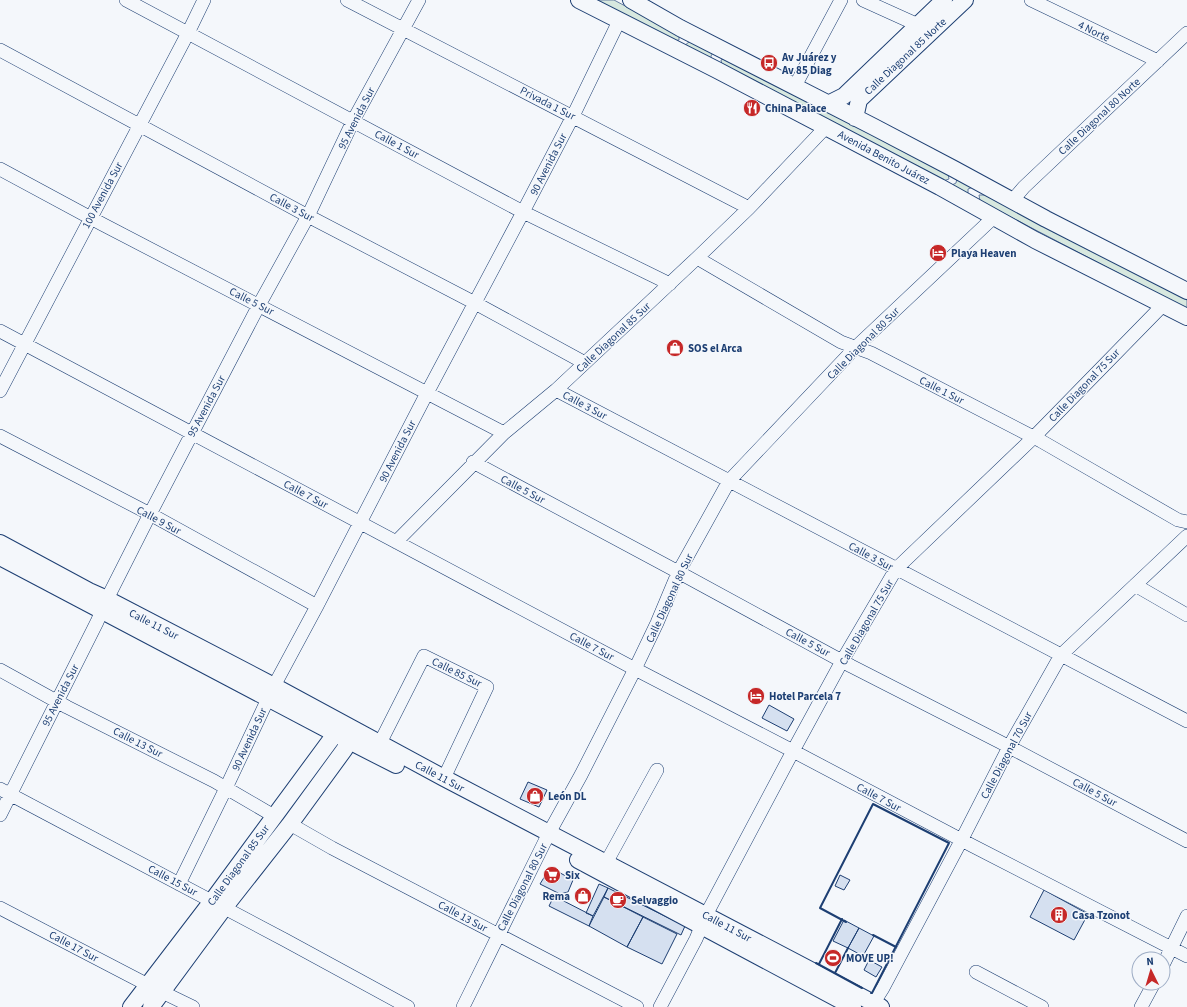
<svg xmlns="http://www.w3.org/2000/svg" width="1187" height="1007" viewBox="0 0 1187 1007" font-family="'Source Sans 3',sans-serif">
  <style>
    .green { fill: #d7e8df; stroke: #687fa3 }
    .building { fill: #d5e0f0; stroke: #1d3f73 }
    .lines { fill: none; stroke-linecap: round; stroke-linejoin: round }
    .minor-casing { stroke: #1d3f73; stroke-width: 14 }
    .major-casing { stroke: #1d3f73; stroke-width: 18 }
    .minor { stroke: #f4f7fb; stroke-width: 13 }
    .major { stroke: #f4f7fb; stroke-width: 16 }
    .wall { stroke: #1d3f73; stroke-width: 2 }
    .labels { text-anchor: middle; stroke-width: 3; stroke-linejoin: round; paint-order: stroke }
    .street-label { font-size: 11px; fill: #1d3f73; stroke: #f4f7fb }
    .poi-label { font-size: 11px; font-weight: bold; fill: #1d3f73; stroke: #f4f7fb; text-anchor: start }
  </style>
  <rect width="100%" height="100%" fill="#f4f7fb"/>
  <path class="green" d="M 594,0 L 614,0 L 679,35 L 679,40 L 673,41 Z
    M 689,39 L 714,51 L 711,56 L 711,60 L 684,46 L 689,42 Z
    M 726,58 L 948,174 L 949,179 L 943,181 L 722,65 L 721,60 Z
    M 957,178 L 973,187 L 968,189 L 968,194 L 952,185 L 956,183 Z
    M 979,195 L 985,195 L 1187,300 L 1187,309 L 980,201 Z
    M 336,746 L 336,750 L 227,896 L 333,747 Z"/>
  <path class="building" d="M 769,705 L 794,719 L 787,731 L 762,718 Z
    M 528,782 L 547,790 L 539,807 L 520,799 Z
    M 553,869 L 573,880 L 568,892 L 560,894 L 540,884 L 548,871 Z
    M 840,875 L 850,880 L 844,890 L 835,886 Z
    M 599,884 L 608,888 L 593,916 L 586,913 Z
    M 608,888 L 685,926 L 681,935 L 604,897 Z
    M 1044,890 L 1088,914 L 1074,940 L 1030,917 Z
    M 554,896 L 593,916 L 589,926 L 549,906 Z
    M 604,897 L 643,917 L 627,947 L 589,926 Z
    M 643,917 L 677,934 L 662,964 L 627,947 Z
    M 844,920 L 859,928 L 848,948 L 833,941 Z
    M 859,928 L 874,936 L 863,956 L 848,948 Z
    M 869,960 L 882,967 L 876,977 L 864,970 Z"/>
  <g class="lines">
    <defs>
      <path id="minor" d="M 126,0 L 523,212 L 670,284
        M 347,0 L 749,208
        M 863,0 L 927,29
        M 1031,0 L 1158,61
        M 0,50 L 308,216 L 475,303 L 585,363
        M 795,86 L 841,0
        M 0,169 L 102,224 L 504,433
        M 1012,201 L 1024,187 L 1187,33
        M 697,258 L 841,342 L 871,353 L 1041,441 L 1178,520 L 1187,522
        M 0,331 L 635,669 L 793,751 L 973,846 L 1187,956
        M 556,390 L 1187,721
        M 0,391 L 188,33 L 204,0
        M 0,436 L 150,514 L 317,606
        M 473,462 L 669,567 L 851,666 L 1000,742 L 1187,841
        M 396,542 L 504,433 L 556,390 L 697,258 L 749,208 L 826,127
        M 1135,585 L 1187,615
        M 0,670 L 67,707 L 214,781 L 274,816
        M 380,743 L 424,656 L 487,687 L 444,778
        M 0,789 L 285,940 L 408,1007
        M 0,815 L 97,622 L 107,599 L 150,514 L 259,305 L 308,216 L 353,121 L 419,0
        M 290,824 L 332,848 L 637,1007
        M 606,863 L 657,770
        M 179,884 L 226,788 L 274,686 L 317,606 L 427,393 L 523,212 L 573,116 L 619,21
        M 0,908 L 148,985
        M 1163,965 L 1187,916
        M 976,972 L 1042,1007
        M 162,992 L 193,1007
        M 463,1007 L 549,833 L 581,775 L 635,669 L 657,623 L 678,573 L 729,481 L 856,347 L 994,217
        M 660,1007 L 696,939 L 706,915 L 793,751 L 842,661 L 896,569 L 1034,437 L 1163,305
        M 871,1007 L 883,988 L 961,841 L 1009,747 L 1061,655 L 1187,536
        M 1141,1007 L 1154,983"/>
      <path id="major" d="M 579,0 L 717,70 L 940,187 L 1035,240 L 1187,317
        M 631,0 L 680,28 L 874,127 L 954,169 L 1046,219 L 1187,291
        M 828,104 L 844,96 L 944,0
        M 855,118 L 859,100 L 965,0
        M 0,543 L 89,591 L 107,599 L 274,686 L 444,778 L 881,1007
        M 0,557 L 349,741 L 396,765
        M 578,860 L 853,1007
        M 131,1007 L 212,901 L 335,734 L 343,727
        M 151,1007 L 224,908 L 290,824 L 344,750 L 355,732"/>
    </defs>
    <use href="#minor" class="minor-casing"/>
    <use href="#major" class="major-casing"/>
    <use href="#minor" class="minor"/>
    <use href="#major" class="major"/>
    <path class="wall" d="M 846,922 L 820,908 L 873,804 L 949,843 L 872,993 L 871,993
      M 873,935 L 896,947
      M 816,963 L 862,988
      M 819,964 L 842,919
      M 835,973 L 848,948"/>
  </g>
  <defs>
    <symbol id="bus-disc" viewBox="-11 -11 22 22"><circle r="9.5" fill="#c62828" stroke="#f4f7fb"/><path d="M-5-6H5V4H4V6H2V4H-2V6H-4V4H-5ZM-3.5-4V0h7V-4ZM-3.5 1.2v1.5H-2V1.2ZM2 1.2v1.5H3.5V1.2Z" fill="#fff"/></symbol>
    <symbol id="restaurant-disc" viewBox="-11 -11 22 22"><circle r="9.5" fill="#c62828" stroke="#f4f7fb"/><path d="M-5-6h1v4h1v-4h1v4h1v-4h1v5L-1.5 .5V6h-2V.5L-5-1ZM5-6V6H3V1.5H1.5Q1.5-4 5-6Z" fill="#fff"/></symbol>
    <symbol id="hotel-disc" viewBox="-11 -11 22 22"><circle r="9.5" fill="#c62828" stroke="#f4f7fb"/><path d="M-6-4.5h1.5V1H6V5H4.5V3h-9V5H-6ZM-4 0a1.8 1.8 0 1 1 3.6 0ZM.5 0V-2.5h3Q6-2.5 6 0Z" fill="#fff"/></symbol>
    <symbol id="shop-disc" viewBox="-11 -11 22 22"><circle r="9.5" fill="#c62828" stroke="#f4f7fb"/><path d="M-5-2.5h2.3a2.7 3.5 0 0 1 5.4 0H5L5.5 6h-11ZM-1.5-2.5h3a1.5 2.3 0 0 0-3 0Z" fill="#fff"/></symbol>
    <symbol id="supermarket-disc" viewBox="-11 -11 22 22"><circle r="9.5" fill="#c62828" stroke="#f4f7fb"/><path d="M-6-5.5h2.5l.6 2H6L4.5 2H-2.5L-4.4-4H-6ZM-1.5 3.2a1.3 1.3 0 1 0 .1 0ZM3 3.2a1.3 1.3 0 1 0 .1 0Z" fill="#fff"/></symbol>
    <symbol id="cafe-disc" viewBox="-11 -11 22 22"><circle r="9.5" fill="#c62828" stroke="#f4f7fb"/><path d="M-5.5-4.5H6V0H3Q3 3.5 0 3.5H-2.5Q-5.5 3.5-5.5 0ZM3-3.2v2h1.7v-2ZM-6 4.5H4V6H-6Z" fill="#fff"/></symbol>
    <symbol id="building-disc" viewBox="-11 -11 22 22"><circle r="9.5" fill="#c62828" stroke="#f4f7fb"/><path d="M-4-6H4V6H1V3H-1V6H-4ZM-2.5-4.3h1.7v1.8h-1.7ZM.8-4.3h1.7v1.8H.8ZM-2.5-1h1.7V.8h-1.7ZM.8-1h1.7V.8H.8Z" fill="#fff"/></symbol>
    <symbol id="stadium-disc" viewBox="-11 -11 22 22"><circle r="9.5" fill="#c62828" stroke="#f4f7fb"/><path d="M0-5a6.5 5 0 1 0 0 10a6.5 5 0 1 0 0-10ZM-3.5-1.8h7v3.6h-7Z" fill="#fff"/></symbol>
  </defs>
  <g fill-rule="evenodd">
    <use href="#bus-disc" x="759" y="53" width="20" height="20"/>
    <use href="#restaurant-disc" x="742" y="98" width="20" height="20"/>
    <use href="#hotel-disc" x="928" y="243" width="20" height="20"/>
    <use href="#shop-disc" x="665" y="338" width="20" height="20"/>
    <use href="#hotel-disc" x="746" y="686" width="20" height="20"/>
    <use href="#shop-disc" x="525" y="786" width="20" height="20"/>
    <use href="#supermarket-disc" x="542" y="865" width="20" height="20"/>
    <use href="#shop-disc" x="573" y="886" width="20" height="20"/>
    <use href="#cafe-disc" x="608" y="890" width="20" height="20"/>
    <use href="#building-disc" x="1049" y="905" width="20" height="20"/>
    <use href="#stadium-disc" x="823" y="948" width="20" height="20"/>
  </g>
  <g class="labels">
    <g class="street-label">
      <text transform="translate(1094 31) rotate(26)" y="4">4 Norte</text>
      <text transform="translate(905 56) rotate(-43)" y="4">Calle Diagonal 85 Norte</text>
      <text transform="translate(548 103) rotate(27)" y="4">Privada 1 Sur</text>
      <text transform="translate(1099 116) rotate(-43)" y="4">Calle Diagonal 80 Norte</text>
      <text transform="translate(356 118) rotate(-63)" y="4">95 Avenida Sur</text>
      <text transform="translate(397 144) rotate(28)" y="4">Calle 1 Sur</text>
      <text transform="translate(884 157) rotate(28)" y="4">Avenida Benito Juárez</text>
      <text transform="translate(548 164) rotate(-63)" y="4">90 Avenida Sur</text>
      <text transform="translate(102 195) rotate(-62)" y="4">100 Avenida Sur</text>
      <text transform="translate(292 207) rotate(28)" y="4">Calle 3 Sur</text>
      <text transform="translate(252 301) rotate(27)" y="4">Calle 5 Sur</text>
      <text transform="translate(613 337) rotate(-43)" y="4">Calle Diagonal 85 Sur</text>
      <text transform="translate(863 343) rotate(-45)" y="4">Calle Diagonal 80 Sur</text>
      <text transform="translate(1084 385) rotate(-46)" y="4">Calle Diagonal 75 Sur</text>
      <text transform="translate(942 390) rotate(27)" y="4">Calle 1 Sur</text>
      <text transform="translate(585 405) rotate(28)" y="4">Calle 3 Sur</text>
      <text transform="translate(206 406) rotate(-62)" y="4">95 Avenida Sur</text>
      <text transform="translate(397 451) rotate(-63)" y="4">90 Avenida Sur</text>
      <text transform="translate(523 489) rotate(28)" y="4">Calle 5 Sur</text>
      <text transform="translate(306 494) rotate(28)" y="4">Calle 7 Sur</text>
      <text transform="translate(159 520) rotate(28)" y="4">Calle 9 Sur</text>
      <text transform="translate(871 556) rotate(28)" y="4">Calle 3 Sur</text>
      <text transform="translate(669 598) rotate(-65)" y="4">Calle Diagonal 80 Sur</text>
      <text transform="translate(866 622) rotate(-60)" y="4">Calle Diagonal 75 Sur</text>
      <text transform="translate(154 624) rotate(27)" y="4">Calle 11 Sur</text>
      <text transform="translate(808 642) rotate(28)" y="4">Calle 5 Sur</text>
      <text transform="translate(592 646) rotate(28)" y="4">Calle 7 Sur</text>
      <text transform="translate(457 672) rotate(26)" y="4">Calle 85 Sur</text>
      <text transform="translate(60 695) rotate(-63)" y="4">95 Avenida Sur</text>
      <text transform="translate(249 739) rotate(-65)" y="4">90 Avenida Sur</text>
      <text transform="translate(138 742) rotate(27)" y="4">Calle 13 Sur</text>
      <text transform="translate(1006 755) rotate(-62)" y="4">Calle Diagonal 70 Sur</text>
      <text transform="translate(440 776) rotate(28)" y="4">Calle 11 Sur</text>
      <text transform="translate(1095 792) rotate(28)" y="4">Calle 5 Sur</text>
      <text transform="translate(879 797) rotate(28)" y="4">Calle 7 Sur</text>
      <text transform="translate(238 865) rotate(-54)" y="4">Calle Diagonal 85 Sur</text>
      <text transform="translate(173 880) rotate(28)" y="4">Calle 15 Sur</text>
      <text transform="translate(522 887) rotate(-63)" y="4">Calle Diagonal 80 Sur</text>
      <text transform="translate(463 916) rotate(28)" y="4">Calle 13 Sur</text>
      <text transform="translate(727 926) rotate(28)" y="4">Calle 11 Sur</text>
      <text transform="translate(74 946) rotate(28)" y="4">Calle 17 Sur</text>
    </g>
    <g class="poi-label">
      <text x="782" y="61">Av Juárez y<tspan x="782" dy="13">Av 85 Diag</tspan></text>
      <text x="765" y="112">China Palace</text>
      <text x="951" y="257">Playa Heaven</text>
      <text x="688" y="352">SOS el Arca</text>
      <text x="769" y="700">Hotel Parcela 7</text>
      <text x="548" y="800">León DL</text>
      <text x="565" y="879">Six</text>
      <text x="570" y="900" text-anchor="end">Rema</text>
      <text x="631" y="904">Selvaggio</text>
      <text x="1072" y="919">Casa Tzonot</text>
      <text x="846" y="962">MOVE UP!</text>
    </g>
  </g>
  <g transform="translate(1151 971) rotate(355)"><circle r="19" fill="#f4f7fb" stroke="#9eadc5"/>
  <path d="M0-3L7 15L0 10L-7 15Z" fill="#c62828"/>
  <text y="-6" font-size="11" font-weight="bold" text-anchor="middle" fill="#1d3f73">N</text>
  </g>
</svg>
